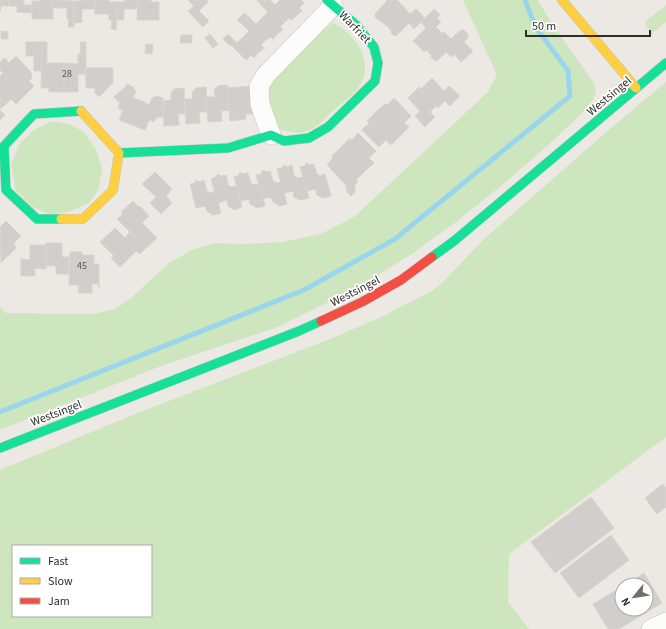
<svg xmlns="http://www.w3.org/2000/svg" width="666" height="629" viewBox="0 0 666 629" font-family="'Source Sans 3',sans-serif">
  <style>
    .green { fill: #cee6be; fill-rule: evenodd }
    .lines { fill: none; stroke-linecap: round; stroke-linejoin: round }
    .stream { stroke: #99d6ec; stroke-width: 5 }
    .building { fill: #d1cecb; stroke: #d7d4d0 }
    .street-casing { stroke: #c5c4c5; stroke-width: 20 }
    .fast-casing { stroke: #c5c4c5; stroke-width: 10 }
    .slow-casing { stroke: #c5c4c5; stroke-width: 10 }
    .jam-casing { stroke: #c5c4c5; stroke-width: 10 }
    .street { stroke: #fcfcfb; stroke-width: 19 }
    .fast { stroke: #16e098; stroke-width: 9 }
    .slow { stroke: #ffcf43; stroke-width: 9 }
    .jam { stroke: #f24e42; stroke-width: 9 }
    .labels { text-anchor: middle; stroke-width: 3.5; stroke-linejoin: round; paint-order: stroke }
    .number-label { font-size: 10px; fill: #585857 }
    .street-label { font-size: 12px; fill: #2e2e2e; stroke: #fff }
  </style>
  <rect width="100%" height="100%" fill="#ece8e4"/>
  <path class="green" d="M 463,0 L 538,0 L 549,19 L 593,82 L 596,91 L 593,100 L 575,120 L 547,146 L 507,181 L 452,225 L 416,251 L 378,275 L 335,299 L 275,328 L 161,366 L 0,430 L 0,307 L 6,313 L 93,314 L 115,309 L 131,298 L 169,263 L 194,249 L 216,243 L 244,244 L 282,242 L 321,234 L 354,217 L 488,92 L 497,75 Z
    M 666,5 L 666,22 L 651,34 L 645,24 L 647,20 Z
    M 334,23 C 357,36 376,63 358,88 C 352,96 341,104 333,111 C 325,118 315,130 304,132 C 295,134 284,131 277,128 C 274,119 265,96 268,86 C 274,72 320,30 334,23 Z
    M 666,82 L 666,437 L 509,554 L 508,602 L 529,629 L 0,629 L 0,470 L 140,412 L 330,339 L 377,319 L 432,291 L 442,283 L 484,239 L 611,128 ZM 13,546 L 151,546 L 151,616 L 13,616 Z
    M 52,121 L 69,124 L 84,132 L 96,150 L 102,168 L 99,189 L 89,203 L 68,212 L 49,214 L 31,206 L 15,189 L 11,163 L 20,143 L 34,130 Z"/>
  <g class="lines">
    <path class="stream" d="M 0,412 L 304,290 L 395,239 L 570,96 L 568,71 L 535,26 L 525,0"/>
  </g>
  <path class="building" d="M 0,0 L 9,0 L 9,6 L 1,6 L 0,12 Z
    M 9,0 L 24,0 L 24,5 L 32,5 L 32,13 L 17,12 L 17,6 L 9,6 Z
    M 40,0 L 53,0 L 53,19 L 32,19 L 32,1 L 40,1 Z
    M 53,0 L 74,1 L 74,27 L 68,27 L 69,19 L 67,19 L 67,8 L 53,8 Z
    M 82,0 L 95,0 L 95,9 L 82,9 L 82,22 L 74,23 L 74,1 L 82,1 Z
    M 95,0 L 109,0 L 109,2 L 117,2 L 116,30 L 111,29 L 112,20 L 109,20 L 109,14 L 95,14 Z
    M 124,0 L 138,0 L 137,9 L 124,9 L 124,20 L 117,20 L 117,2 L 124,2 Z
    M 138,0 L 151,0 L 151,2 L 159,2 L 159,20 L 137,20 Z
    M 188,0 L 207,0 L 208,2 L 199,11 L 209,21 L 203,27 L 188,11 L 194,6 Z
    M 257,0 L 267,0 L 261,5 Z
    M 267,0 L 270,0 L 273,3 L 269,7 L 285,22 L 280,27 L 283,29 L 278,34 L 262,18 L 268,12 L 261,5 Z
    M 280,0 L 282,0 L 297,15 L 292,20 L 289,18 L 285,22 L 269,7 L 273,3 L 275,5 Z
    M 282,0 L 301,0 L 304,3 L 299,8 L 302,11 L 297,15 Z
    M 386,0 L 397,0 L 404,7 L 386,25 L 375,17 L 375,14 L 387,1 Z
    M 404,7 L 410,14 L 416,9 L 425,18 L 414,29 L 409,23 L 396,36 L 393,35 L 391,33 L 391,30 L 386,25 Z
    M 434,9 L 440,15 L 437,18 L 441,22 L 436,27 L 442,33 L 424,52 L 413,41 L 426,28 L 421,22 Z
    M 244,13 L 249,17 L 242,24 L 237,20 Z
    M 249,17 L 254,22 L 250,26 L 265,41 L 261,45 L 264,48 L 258,53 L 243,37 L 249,31 L 242,24 Z
    M 262,18 L 278,34 L 273,39 L 270,37 L 265,41 L 250,26 L 254,22 L 256,24 Z
    M 461,30 L 464,30 L 468,34 L 468,37 L 464,42 L 473,51 L 461,62 L 454,54 L 452,57 L 446,52 L 437,61 L 431,58 L 431,55 L 426,50 L 444,32 L 451,39 Z
    M 1,31 L 8,32 L 8,39 L 1,39 Z
    M 210,34 L 218,44 L 213,48 L 205,38 Z
    M 228,34 L 237,43 L 243,37 L 258,53 L 254,58 L 251,55 L 246,60 L 231,45 L 230,46 L 223,39 Z
    M 181,35 L 192,35 L 192,43 L 180,43 Z
    M 26,42 L 42,42 L 41,71 L 34,71 L 34,56 L 26,56 Z
    M 42,42 L 47,42 L 47,63 L 64,63 L 64,92 L 49,92 L 49,88 L 41,88 Z
    M 80,42 L 86,42 L 86,74 L 78,74 L 78,92 L 64,92 L 64,63 L 78,64 L 78,55 L 81,52 Z
    M 146,44 L 153,45 L 152,54 L 145,53 Z
    M 16,56 L 31,72 L 32,78 L 29,81 L 34,86 L 25,95 L 0,70 L 0,62 L 5,58 L 9,63 Z
    M 86,68 L 113,68 L 113,83 L 99,97 L 94,92 L 96,90 L 93,88 L 86,88 Z
    M 3,73 L 25,95 L 16,104 L 11,99 L 6,104 L 0,98 L 0,76 Z
    M 432,78 L 444,91 L 449,86 L 460,96 L 450,106 L 445,101 L 438,108 L 421,89 Z
    M 127,84 L 133,87 L 136,92 L 133,98 L 142,101 L 132,125 L 119,120 L 123,110 L 118,108 L 120,103 L 114,97 L 125,87 Z
    M 227,85 L 229,110 L 221,111 L 222,121 L 208,122 L 206,97 L 215,97 L 214,90 L 218,86 Z
    M 252,86 L 253,114 L 245,114 L 246,119 L 230,121 L 227,88 Z
    M 206,87 L 207,112 L 199,112 L 200,123 L 186,124 L 185,99 L 193,99 L 192,92 L 196,88 Z
    M 419,87 L 436,106 L 430,112 L 435,117 L 425,127 L 415,116 L 420,111 L 408,98 Z
    M 184,88 L 185,114 L 178,114 L 179,125 L 164,126 L 163,101 L 171,100 L 171,93 L 174,89 Z
    M 157,96 L 163,98 L 163,117 L 157,117 L 154,122 L 149,120 L 145,130 L 132,125 L 142,101 L 149,105 L 152,98 Z
    M 0,98 L 6,104 L 0,109 Z
    M 394,98 L 411,116 L 404,123 L 409,127 L 400,136 L 376,112 L 385,104 L 387,105 Z
    M 0,110 L 5,115 L 0,120 Z
    M 376,112 L 400,136 L 391,145 L 386,140 L 379,147 L 362,130 L 369,123 L 367,121 Z
    M 358,133 L 376,151 L 369,158 L 374,163 L 365,171 L 341,147 L 350,138 L 352,140 Z
    M 341,147 L 365,171 L 356,180 L 358,182 L 355,184 L 355,192 L 351,196 L 347,192 L 346,185 L 327,165 L 333,158 L 332,156 Z
    M 306,163 L 310,165 L 314,164 L 317,174 L 320,176 L 325,174 L 331,196 L 323,198 L 317,195 L 315,189 L 307,191 L 300,167 L 305,166 Z
    M 284,165 L 287,167 L 292,165 L 294,176 L 298,178 L 303,177 L 309,198 L 300,200 L 294,197 L 293,191 L 284,193 L 277,169 L 282,168 Z
    M 263,170 L 266,172 L 270,171 L 273,181 L 277,183 L 281,182 L 287,204 L 279,206 L 273,202 L 271,197 L 263,199 L 256,175 L 261,174 Z
    M 155,172 L 172,189 L 166,196 L 172,203 L 161,214 L 150,203 L 156,197 L 142,184 Z
    M 240,172 L 243,174 L 248,173 L 251,183 L 254,185 L 259,184 L 265,206 L 257,208 L 250,204 L 249,199 L 241,201 L 234,177 L 238,176 Z
    M 218,174 L 221,176 L 226,175 L 228,185 L 232,187 L 236,186 L 242,207 L 234,210 L 228,206 L 227,200 L 218,203 L 211,179 L 216,177 Z
    M 196,180 L 200,182 L 204,180 L 207,191 L 210,193 L 215,191 L 221,213 L 213,215 L 207,211 L 205,206 L 196,208 L 190,184 L 195,183 Z
    M 133,201 L 139,207 L 140,206 L 149,216 L 142,223 L 157,238 L 146,248 L 117,219 L 123,214 L 121,212 Z
    M 6,221 L 21,236 L 14,243 L 14,244 L 16,248 L 1,263 L 0,227 Z
    M 115,228 L 125,238 L 130,232 L 146,248 L 140,254 L 136,251 L 120,267 L 111,258 L 114,256 L 100,242 Z
    M 46,243 L 62,243 L 62,257 L 69,257 L 69,274 L 56,274 L 56,266 L 46,266 Z
    M 30,245 L 46,245 L 46,269 L 35,268 L 35,276 L 21,276 L 21,259 L 30,260 Z
    M 70,252 L 82,252 L 82,255 L 94,255 L 94,264 L 99,264 L 99,289 L 98,284 L 92,284 L 92,293 L 78,293 L 79,285 L 69,285 Z
    M 663,484 L 666,489 L 666,507 L 657,514 L 645,498 Z
    M 591,497 L 614,528 L 555,573 L 531,542 Z
    M 611,535 L 629,560 L 579,598 L 560,573 Z
    M 644,573 L 662,603 L 619,629 L 608,629 L 593,604 L 622,587 L 622,609 L 646,609 L 646,585 L 625,585 Z"/>
  <g class="lines">
    <defs>
      <path id="street" d="M 271,135 L 260,104 L 259,86 L 266,75 L 333,6
        M 651,629 L 666,622"/>
      <path id="fast" d="M 119,153 L 228,148 L 271,135 L 284,141 L 309,138 L 328,127 L 375,81 L 378,63 L 374,47 L 356,25 L 327,0
        M 61,219 L 37,219 L 6,190 L 4,146 L 34,114 L 81,111
        M 432,257 L 454,241 L 666,63
        M 0,448 L 299,331 L 321,321"/>
      <path id="slow" d="M 562,0 L 636,88
        M 61,219 L 83,219 L 113,190 L 119,153 L 81,111"/>
      <path id="jam" d="M 321,321 L 362,302 L 401,280 L 432,257"/>
    </defs>
    <use href="#street" class="street-casing"/>
    <use href="#fast" class="fast-casing"/>
    <use href="#slow" class="slow-casing"/>
    <use href="#jam" class="jam-casing"/>
    <use href="#street" class="street"/>
    <use href="#fast" class="fast"/>
    <use href="#slow" class="slow"/>
    <use href="#jam" class="jam"/>
  </g>
  <g class="labels">
    <g class="number-label">
      <text x="67" y="77">28</text>
      <text x="82" y="269">45</text>
    </g>
    <g class="street-label">
      <text transform="translate(355 27) rotate(46)" y="4">Warfriet</text>
      <text transform="translate(609 96) rotate(-40)" y="4">Westsingel</text>
      <text transform="translate(355 291) rotate(-27)" y="4">Westsingel</text>
      <text transform="translate(56 413) rotate(-21)" y="4">Westsingel</text>
    </g>
  </g>
  <rect x="12" y="545" width="140" height="72" fill="#ffffff" stroke="#ababab"/>
  <rect x="20" y="558" width="20" height="6" fill="#16e098" stroke="#ababab"/>
  <text x="48" y="565" font-size="12" fill="#2e2e2e">Fast</text>
  <rect x="20" y="578" width="20" height="6" fill="#ffcf43" stroke="#ababab"/>
  <text x="48" y="585" font-size="12" fill="#2e2e2e">Slow</text>
  <rect x="20" y="598" width="20" height="6" fill="#f24e42" stroke="#ababab"/>
  <text x="48" y="605" font-size="12" fill="#2e2e2e">Jam</text>
  <g transform="translate(634 597) rotate(240)"><circle r="19" fill="#ffffff" stroke="#ababab"/>
  <path d="M0-3L7 15L0 10L-7 15Z" fill="#706f6e"/>
  <text y="-6" font-size="11" font-weight="bold" text-anchor="middle" fill="#2e2e2e">N</text>
  </g>
  <path d="M526 30v6h124v-6" fill="none" stroke="#2e2e2e" stroke-width="2"/>
  <text x="532" y="30" font-size="12" fill="#2e2e2e" stroke="#ffffff" stroke-width="3" paint-order="stroke">50 m</text>
</svg>
